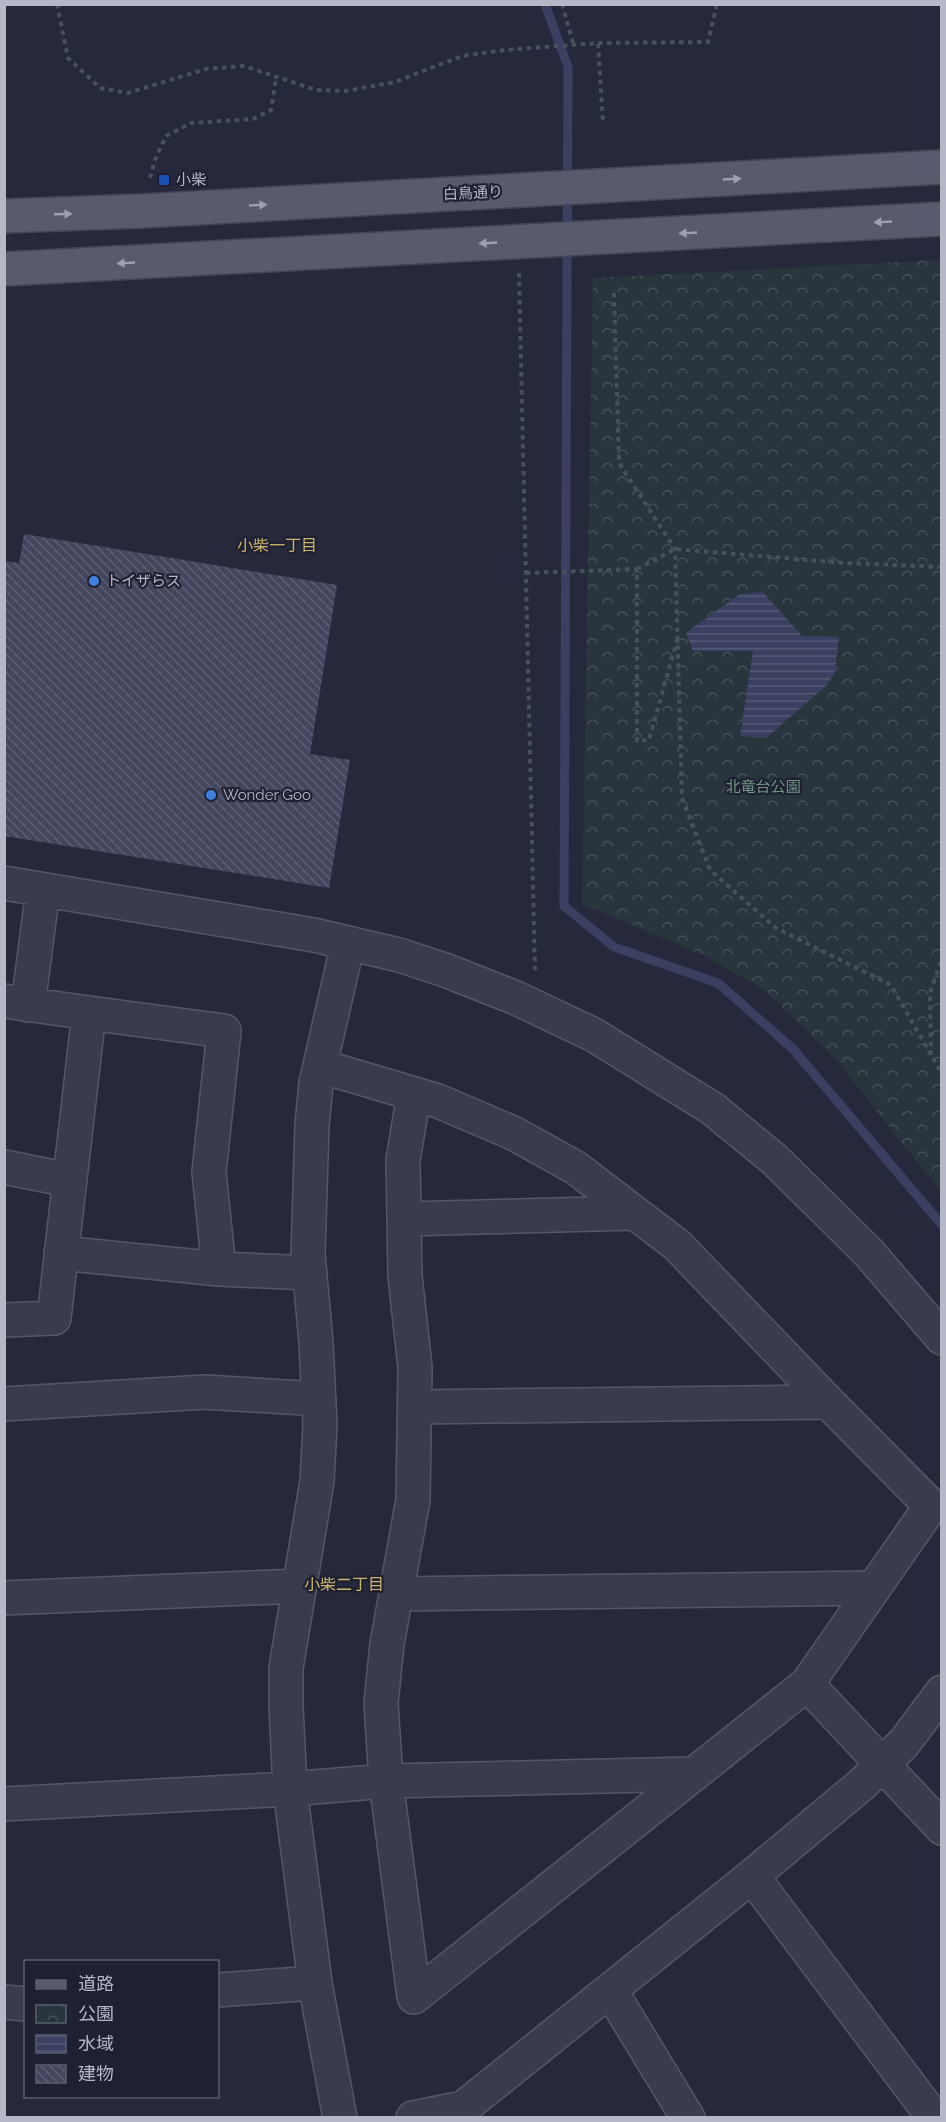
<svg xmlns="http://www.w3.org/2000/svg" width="946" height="2122" viewBox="0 0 946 2122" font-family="Raleway,'Noto Sans JP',sans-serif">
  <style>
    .park { fill: url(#park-crowns) }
    .water { fill: url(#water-rules) }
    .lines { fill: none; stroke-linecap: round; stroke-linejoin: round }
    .stream { stroke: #3b4062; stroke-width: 9 }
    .building { fill: url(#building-back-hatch) }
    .minor-casing { stroke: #555768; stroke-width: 36 }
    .major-casing { stroke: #434556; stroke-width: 36 }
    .path { stroke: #46525b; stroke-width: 4; stroke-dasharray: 4.5 4.5; stroke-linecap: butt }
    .minor { stroke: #3a3c4d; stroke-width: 33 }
    .major { stroke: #585b6d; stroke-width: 33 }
    .oneway { fill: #9ea1b1 }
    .transit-dot { fill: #1a4fb4; stroke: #1f2132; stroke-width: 2 }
    .shop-dot { fill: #3f7fe0; stroke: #1f2132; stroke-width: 2 }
    .labels { text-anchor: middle; stroke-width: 4.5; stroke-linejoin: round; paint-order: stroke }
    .poi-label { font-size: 15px; fill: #b6b8c8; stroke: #1f2132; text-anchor: start }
    .street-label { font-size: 15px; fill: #b6b8c8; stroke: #1f2132 }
    .park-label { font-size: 15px; fill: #6f9784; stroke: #1f2132 }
    .neighbourhood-label { font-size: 16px; fill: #ccb36d; stroke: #1f2132 }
  </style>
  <defs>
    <pattern id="park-crowns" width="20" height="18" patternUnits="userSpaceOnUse" patternTransform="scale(1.5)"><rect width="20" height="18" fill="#28353d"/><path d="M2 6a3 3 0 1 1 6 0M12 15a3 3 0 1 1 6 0" fill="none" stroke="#455058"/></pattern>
    <pattern id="water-rules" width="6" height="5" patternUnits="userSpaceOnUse" patternTransform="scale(1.5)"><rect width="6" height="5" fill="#3b4062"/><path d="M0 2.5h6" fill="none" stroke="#555a77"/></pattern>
    <pattern id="building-back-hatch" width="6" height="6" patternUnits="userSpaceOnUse" patternTransform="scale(1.5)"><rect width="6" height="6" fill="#43465c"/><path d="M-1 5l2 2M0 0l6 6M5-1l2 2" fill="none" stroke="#5c5f72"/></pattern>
  </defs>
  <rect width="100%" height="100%" fill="#26293c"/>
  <path class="park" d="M 941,260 L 941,1192 L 838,1062 L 766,991 L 703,955 L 582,904 L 593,278 Z"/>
  <path class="water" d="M 763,592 L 802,636 L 839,637 L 835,672 L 827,685 L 766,738 L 740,736 L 753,651 L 693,651 L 686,633 L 740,594 Z"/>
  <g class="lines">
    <path class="stream" d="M 545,4 L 568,67 L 564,906 L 614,947 L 718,983 L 793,1049 L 942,1225"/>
  </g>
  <path class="building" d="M 24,534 L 337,585 L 310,754 L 350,760 L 329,888 L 4,836 L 4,561 L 19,563 Z"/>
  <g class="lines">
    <defs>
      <path id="minor" d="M 4,883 L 314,935 L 399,955 L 445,970 L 516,998 L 594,1035 L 713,1109 L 775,1160 L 869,1253 L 942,1338
        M 4,1001 L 89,1013 L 54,1318 L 4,1320
        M 28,1005 L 43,890
        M 320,1066 L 438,1101 L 513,1133 L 576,1168 L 677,1245 L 828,1402 L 931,1506 L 807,1684 L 414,1997 L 386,1781 L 381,1703 L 387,1644 L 413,1500 L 415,1367 L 405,1276 L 403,1160 L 414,1094
        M 4,1167 L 69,1180
        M 404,1219 L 635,1213
        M 61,1253 L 219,1269 L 209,1172 L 224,1031 L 89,1013
        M 219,1269 L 310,1273
        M 4,1404 L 205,1392 L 319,1399
        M 415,1407 L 828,1402
        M 396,1594 L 874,1588
        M 4,1598 L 300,1586
        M 807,1684 L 942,1828
        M 4,1804 L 290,1789 L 386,1781 L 693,1774
        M 752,1876 L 934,2118
        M 218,1990 L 315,1983
        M 610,1990 L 688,2118
        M 4,2002 L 26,2004
        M 340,2118 L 315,1983 L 290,1789 L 286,1706 L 286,1668 L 317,1481 L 320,1425 L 316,1342 L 308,1254 L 312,1125 L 316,1083 L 348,943
        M 413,2118 L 463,2108 L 752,1876 L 861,1785 L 904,1743 L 942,1692"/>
      <path id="major" d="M 4,216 L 142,211 L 942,167
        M 4,269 L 942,219"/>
    </defs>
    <use href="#minor" class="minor-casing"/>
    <use href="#major" class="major-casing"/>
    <path class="path" d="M 57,4 L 68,58 L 100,88 L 128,93 L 206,69 L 244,66 L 316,90 L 346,91 L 395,82 L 462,56 L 505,50 L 598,43 L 603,123
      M 562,4 L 574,46
      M 598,43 L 708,42 L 717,4
      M 150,178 L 155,160 L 166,136 L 191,123 L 253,119 L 271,110 L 276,78
      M 519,273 L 535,973
      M 614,293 L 619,463 L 675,549 L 682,798 L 710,870 L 776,928 L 891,985 L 942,1074
      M 637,569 L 675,549 L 844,563 L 942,567
      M 526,573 L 637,569 L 637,741 L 649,740 L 677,640
      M 931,1055 L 930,993 L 942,959"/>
    <use href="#minor" class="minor"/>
    <use href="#major" class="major"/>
  </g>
  <defs><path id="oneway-solid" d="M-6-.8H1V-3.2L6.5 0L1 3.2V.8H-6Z" transform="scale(1.5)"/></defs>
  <g class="oneway">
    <use href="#oneway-solid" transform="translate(732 179) rotate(-3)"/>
    <use href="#oneway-solid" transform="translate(258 205) rotate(-3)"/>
    <use href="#oneway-solid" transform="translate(63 214) rotate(-2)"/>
    <use href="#oneway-solid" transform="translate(883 222) rotate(177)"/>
    <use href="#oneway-solid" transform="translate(688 233) rotate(177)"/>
    <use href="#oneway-solid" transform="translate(488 243) rotate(177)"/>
    <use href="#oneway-solid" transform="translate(126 263) rotate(177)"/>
  </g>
  <rect class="transit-dot" x="158" y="174" width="12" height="12" rx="3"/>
  <g class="shop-dot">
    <circle cx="94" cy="581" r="6"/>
    <circle cx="211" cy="795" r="6"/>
  </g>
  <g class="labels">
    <g class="poi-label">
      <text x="176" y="185">小柴</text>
      <text x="106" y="586">トイザらス</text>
      <text x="223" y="800">Wonder Goo</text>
    </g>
    <g class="street-label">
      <text transform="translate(473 193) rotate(-3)" y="5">白鳥通り</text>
    </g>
    <g class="park-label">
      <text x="763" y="792">北竜台公園</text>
    </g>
    <g class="neighbourhood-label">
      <text x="277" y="551">小柴一丁目</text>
      <text x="344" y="1590">小柴二丁目</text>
    </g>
  </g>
  <rect width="946" height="2122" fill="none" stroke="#b6b8c8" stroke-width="12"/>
  <rect x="24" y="1960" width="195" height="138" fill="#1f2132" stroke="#5b5d6e" stroke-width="1.5"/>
  <rect x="36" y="1980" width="30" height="9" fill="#585b6d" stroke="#5b5d6e" stroke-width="1.5"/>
  <text x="78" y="1990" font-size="18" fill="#b6b8c8">道路</text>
  <rect x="36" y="2005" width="30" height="18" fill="url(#park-crowns)" stroke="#5b5d6e" stroke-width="1.5"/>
  <text x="78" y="2020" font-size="18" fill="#b6b8c8">公園</text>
  <rect x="36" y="2035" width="30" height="18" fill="url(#water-rules)" stroke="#5b5d6e" stroke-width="1.5"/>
  <text x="78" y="2050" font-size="18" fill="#b6b8c8">水域</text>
  <rect x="36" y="2065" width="30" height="18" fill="url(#building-back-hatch)" stroke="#5b5d6e" stroke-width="1.5"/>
  <text x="78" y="2080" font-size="18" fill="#b6b8c8">建物</text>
</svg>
